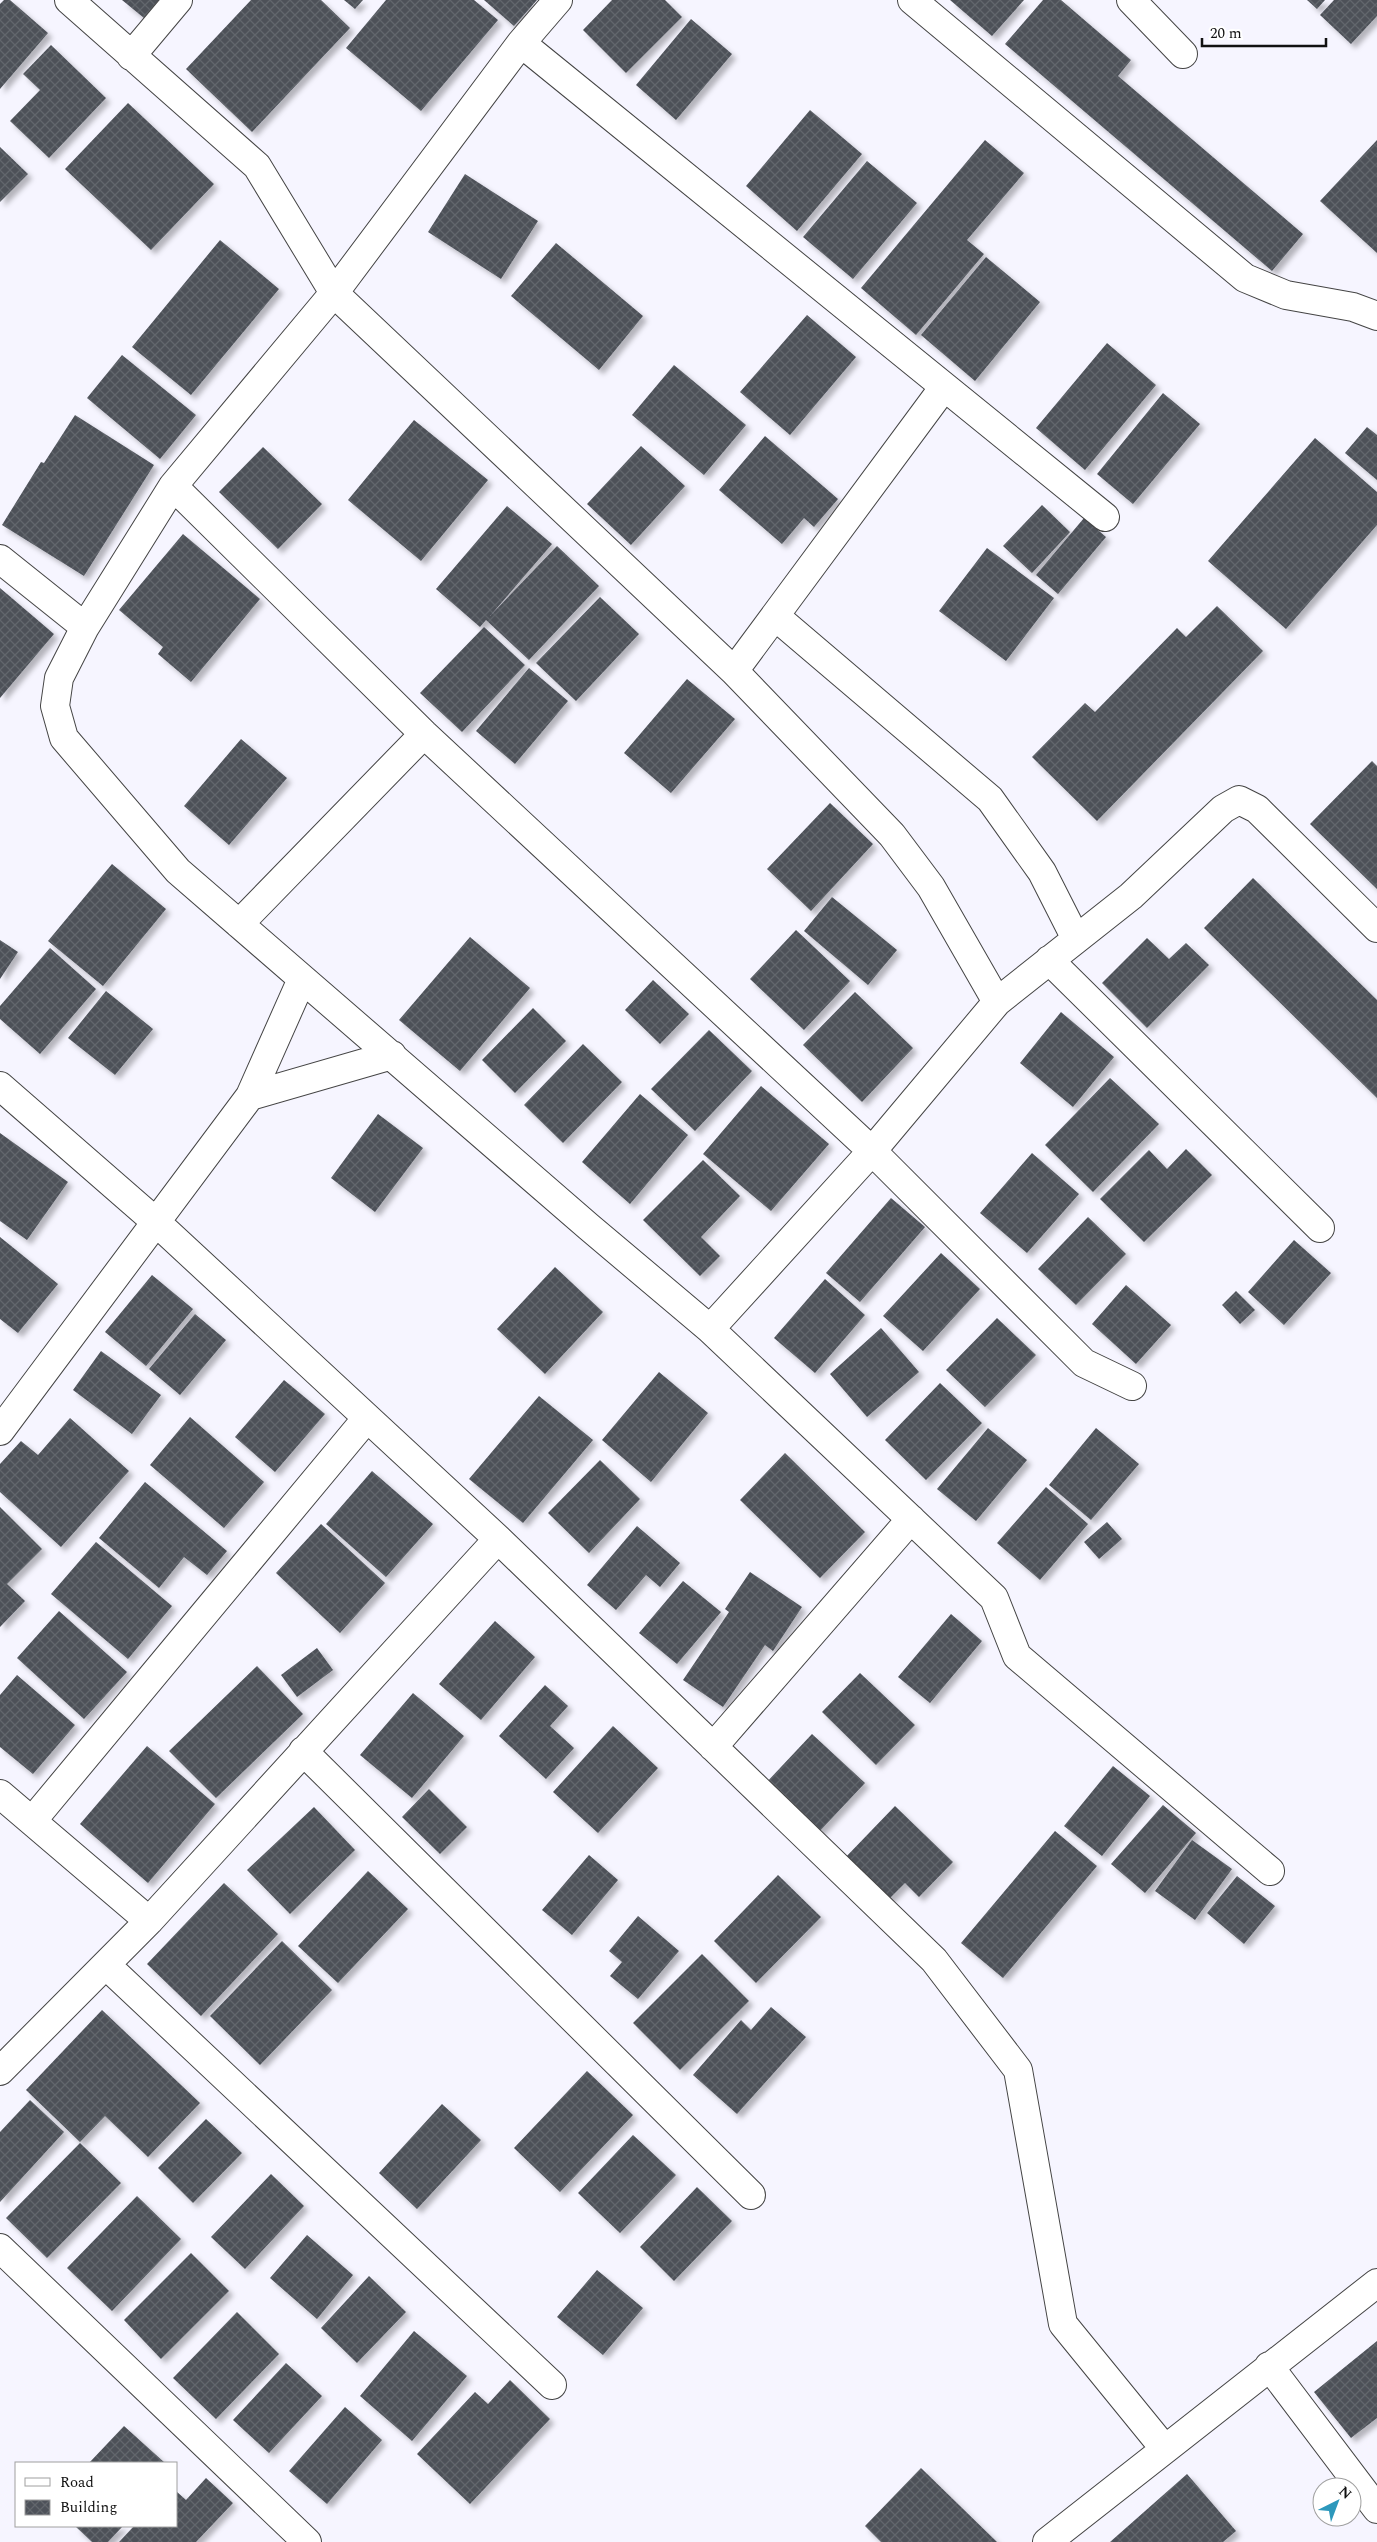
<svg xmlns="http://www.w3.org/2000/svg" width="1377" height="2542" viewBox="0 0 1377 2542" font-family="Spectral,serif">
  <style>
    .building { fill: url(#building-cross-hatch); filter: url(#shadow) }
    .lines { fill: none; stroke-linecap: round; stroke-linejoin: round }
    .minor-casing { stroke: #444; stroke-width: 30 }
    .minor { stroke: #fff; stroke-width: 28 }
  </style>
  <defs>
    <pattern id="building-cross-hatch" width="8" height="8" patternUnits="userSpaceOnUse" patternTransform="scale(1.25)"><rect width="8" height="8" fill="#4d5159"/><path d="M0 0l8 8M0 8l8-8" fill="none" stroke="#62666c"/></pattern>
    <filter id="shadow"><feDropShadow dx="4.5" dy="4.5" stdDeviation="2.5" flood-color="#0004"/></filter>
  </defs>
  <rect width="100%" height="100%" fill="#f6f5ff"/>
  <path class="building" d="M 4,0 L 10,0 L 48,33 L 0,89 L 0,4 Z
    M 122,0 L 159,0 L 144,18 Z
    M 251,0 L 321,0 L 350,28 L 252,132 L 186,69 Z
    M 344,0 L 363,0 L 355,9 Z
    M 386,0 L 474,0 L 498,20 L 421,111 L 346,48 Z
    M 484,0 L 537,0 L 514,26 Z
    M 612,0 L 665,0 L 682,17 L 626,73 L 583,30 Z
    M 950,0 L 1024,0 L 992,36 Z
    M 1043,0 L 1061,0 L 1131,60 L 1118,76 L 1303,234 L 1272,271 L 1005,44 Z
    M 1307,0 L 1325,0 L 1317,9 Z
    M 1334,0 L 1377,0 L 1377,16 L 1351,44 L 1320,15 Z
    M 691,19 L 732,54 L 676,120 L 636,85 Z
    M 51,45 L 106,98 L 49,158 L 10,121 L 40,90 L 23,74 Z
    M 128,103 L 214,184 L 151,250 L 65,169 Z
    M 810,110 L 862,154 L 797,231 L 746,186 Z
    M 985,140 L 1024,173 L 967,240 L 984,254 L 916,335 L 861,288 Z
    M 1377,140 L 1377,253 L 1320,201 Z
    M 0,147 L 28,174 L 0,202 Z
    M 867,161 L 917,203 L 853,279 L 803,237 Z
    M 465,174 L 538,221 L 501,279 L 428,232 Z
    M 220,240 L 279,289 L 191,395 L 132,347 Z
    M 556,243 L 643,316 L 599,370 L 511,296 Z
    M 986,257 L 1040,302 L 975,381 L 921,335 Z
    M 807,315 L 856,357 L 790,435 L 740,392 Z
    M 1107,343 L 1156,385 L 1085,470 L 1036,428 Z
    M 122,355 L 196,415 L 160,459 L 87,398 Z
    M 674,365 L 746,425 L 704,475 L 632,415 Z
    M 1163,393 L 1200,424 L 1133,504 L 1097,474 Z
    M 75,415 L 154,465 L 84,576 L 2,525 L 41,462 L 44,463 Z
    M 414,420 L 488,480 L 421,561 L 348,500 Z
    M 1367,427 L 1377,435 L 1377,480 L 1345,453 Z
    M 765,436 L 838,499 L 814,527 L 804,518 L 782,544 L 719,490 Z
    M 1315,438 L 1377,492 L 1377,525 L 1286,629 L 1208,561 Z
    M 641,446 L 685,486 L 631,545 L 587,504 Z
    M 263,447 L 322,504 L 278,549 L 219,492 Z
    M 1042,505 L 1070,532 L 1032,573 L 1003,546 Z
    M 507,506 L 552,544 L 490,616 L 557,546 L 599,586 L 529,660 L 486,620 L 480,627 L 436,589 Z
    M 1084,518 L 1106,537 L 1058,594 L 1036,575 Z
    M 183,534 L 260,599 L 191,682 L 158,654 L 163,647 L 119,610 Z
    M 987,548 L 1054,598 L 1006,661 L 939,611 Z
    M 0,588 L 54,634 L 0,698 Z
    M 600,597 L 639,634 L 576,701 L 536,663 Z
    M 1217,606 L 1263,651 L 1097,821 L 1032,757 L 1085,703 L 1095,712 L 1177,628 L 1186,637 Z
    M 484,627 L 525,665 L 462,732 L 420,693 Z
    M 529,668 L 568,701 L 515,764 L 476,731 Z
    M 687,679 L 735,719 L 671,793 L 624,753 Z
    M 241,739 L 287,778 L 229,845 L 184,806 Z
    M 1372,761 L 1377,766 L 1377,889 L 1310,824 Z
    M 830,803 L 873,844 L 811,911 L 767,869 Z
    M 112,864 L 166,909 L 103,986 L 48,941 Z
    M 1253,878 L 1377,1000 L 1377,1098 L 1204,928 Z
    M 832,897 L 897,950 L 868,985 L 804,931 Z
    M 796,930 L 850,981 L 804,1030 L 750,979 Z
    M 470,937 L 530,988 L 460,1071 L 399,1020 Z
    M 1147,938 L 1169,959 L 1186,943 L 1209,965 L 1147,1028 L 1102,983 Z
    M 0,940 L 18,952 L 0,979 Z
    M 50,948 L 96,989 L 40,1054 L 0,1019 L 0,1006 Z
    M 653,980 L 689,1014 L 660,1044 L 625,1010 Z
    M 106,991 L 153,1029 L 115,1075 L 68,1038 Z
    M 855,992 L 913,1048 L 862,1102 L 803,1045 Z
    M 533,1008 L 566,1041 L 515,1093 L 482,1060 Z
    M 1061,1012 L 1114,1057 L 1073,1107 L 1020,1063 Z
    M 709,1030 L 752,1071 L 695,1131 L 651,1089 Z
    M 583,1044 L 622,1082 L 563,1143 L 524,1105 Z
    M 1110,1078 L 1159,1124 L 1093,1192 L 1045,1145 Z
    M 761,1086 L 829,1144 L 771,1211 L 703,1154 Z
    M 640,1094 L 688,1135 L 630,1204 L 582,1162 Z
    M 378,1114 L 423,1148 L 375,1212 L 331,1178 Z
    M 0,1133 L 68,1182 L 27,1240 L 0,1221 Z
    M 1186,1149 L 1212,1175 L 1144,1242 L 1100,1199 L 1149,1150 L 1167,1169 Z
    M 1032,1153 L 1079,1194 L 1027,1253 L 980,1213 Z
    M 703,1160 L 740,1196 L 701,1237 L 720,1256 L 700,1276 L 643,1220 Z
    M 891,1198 L 925,1227 L 860,1302 L 826,1273 Z
    M 1088,1217 L 1126,1254 L 1076,1305 L 1038,1269 Z
    M 0,1237 L 58,1284 L 18,1333 L 0,1319 Z
    M 1294,1240 L 1331,1273 L 1284,1325 L 1248,1292 Z
    M 941,1253 L 980,1289 L 923,1351 L 883,1316 Z
    M 555,1267 L 603,1312 L 545,1374 L 497,1329 Z
    M 152,1275 L 193,1309 L 146,1366 L 105,1332 Z
    M 825,1279 L 865,1315 L 815,1373 L 774,1338 Z
    M 1126,1285 L 1171,1325 L 1136,1364 L 1092,1324 Z
    M 1236,1291 L 1255,1310 L 1240,1324 L 1222,1305 Z
    M 195,1314 L 226,1340 L 180,1395 L 149,1369 Z
    M 997,1318 L 1036,1355 L 985,1407 L 946,1370 Z
    M 881,1328 L 919,1372 L 867,1417 L 830,1374 Z
    M 101,1351 L 161,1395 L 132,1434 L 73,1390 Z
    M 659,1372 L 708,1413 L 651,1482 L 602,1440 Z
    M 284,1380 L 325,1414 L 275,1472 L 235,1437 Z
    M 940,1383 L 982,1423 L 926,1480 L 885,1440 Z
    M 539,1396 L 593,1440 L 523,1523 L 469,1479 Z
    M 190,1417 L 264,1482 L 224,1528 L 150,1465 Z
    M 70,1418 L 129,1471 L 61,1547 L 0,1492 L 0,1464 L 21,1441 L 38,1455 Z
    M 988,1428 L 1027,1460 L 976,1521 L 937,1489 Z
    M 1096,1428 L 1139,1464 L 1091,1520 L 1049,1485 Z
    M 785,1453 L 865,1532 L 820,1578 L 740,1500 Z
    M 600,1460 L 640,1499 L 589,1553 L 548,1513 Z
    M 372,1471 L 433,1524 L 386,1577 L 326,1524 Z
    M 145,1482 L 227,1551 L 207,1575 L 184,1557 L 159,1588 L 99,1538 Z
    M 1046,1487 L 1088,1524 L 1040,1580 L 997,1543 Z
    M 0,1507 L 42,1549 L 7,1584 L 25,1601 L 0,1627 Z
    M 1107,1522 L 1122,1539 L 1099,1559 L 1084,1542 Z
    M 321,1524 L 385,1583 L 340,1633 L 276,1573 Z
    M 637,1526 L 680,1563 L 660,1587 L 646,1575 L 616,1610 L 587,1585 Z
    M 96,1542 L 172,1606 L 128,1659 L 51,1594 Z
    M 750,1572 L 802,1607 L 773,1651 L 765,1645 L 723,1707 L 683,1680 L 729,1612 L 725,1609 Z
    M 683,1581 L 721,1612 L 677,1664 L 639,1633 Z
    M 59,1611 L 127,1672 L 84,1719 L 17,1658 Z
    M 951,1614 L 982,1641 L 930,1703 L 898,1677 Z
    M 495,1621 L 535,1657 L 481,1720 L 439,1684 Z
    M 317,1648 L 333,1670 L 297,1697 L 281,1675 Z
    M 257,1666 L 303,1714 L 216,1798 L 169,1751 Z
    M 860,1673 L 915,1725 L 876,1765 L 822,1712 Z
    M 17,1675 L 75,1725 L 33,1774 L 0,1747 L 0,1695 Z
    M 545,1685 L 568,1706 L 550,1726 L 574,1748 L 546,1779 L 499,1736 Z
    M 413,1693 L 464,1736 L 412,1798 L 360,1755 Z
    M 613,1726 L 658,1768 L 598,1833 L 553,1792 Z
    M 812,1734 L 865,1783 L 818,1833 L 765,1784 Z
    M 147,1746 L 215,1804 L 148,1883 L 80,1824 Z
    M 1113,1766 L 1150,1796 L 1102,1856 L 1064,1826 Z
    M 429,1789 L 467,1827 L 440,1854 L 402,1817 Z
    M 1163,1805 L 1196,1833 L 1145,1893 L 1111,1864 Z
    M 895,1806 L 953,1862 L 919,1897 L 905,1883 L 886,1902 L 843,1860 Z
    M 314,1807 L 355,1850 L 290,1914 L 247,1870 Z
    M 1055,1831 L 1097,1866 L 1003,1978 L 961,1943 Z
    M 1192,1840 L 1232,1869 L 1195,1920 L 1155,1891 Z
    M 589,1855 L 618,1880 L 572,1935 L 542,1910 Z
    M 368,1871 L 408,1909 L 338,1983 L 298,1946 Z
    M 778,1875 L 821,1917 L 756,1983 L 714,1941 Z
    M 1237,1876 L 1275,1906 L 1244,1944 L 1207,1913 Z
    M 224,1883 L 278,1934 L 201,2016 L 147,1964 Z
    M 638,1916 L 679,1951 L 638,1999 L 610,1976 L 622,1962 L 609,1951 Z
    M 282,1941 L 332,1990 L 260,2065 L 210,2016 Z
    M 702,1954 L 749,2001 L 680,2070 L 633,2023 Z
    M 771,2007 L 806,2037 L 737,2114 L 693,2075 L 741,2020 L 751,2030 Z
    M 102,2010 L 200,2103 L 148,2157 L 105,2116 L 80,2142 L 26,2090 Z
    M 587,2071 L 633,2115 L 560,2192 L 514,2148 Z
    M 30,2100 L 64,2132 L 0,2202 L 0,2132 Z
    M 442,2104 L 481,2140 L 417,2209 L 379,2173 Z
    M 206,2119 L 242,2153 L 193,2203 L 158,2168 Z
    M 633,2135 L 676,2175 L 620,2233 L 578,2193 Z
    M 80,2143 L 121,2183 L 47,2258 L 6,2218 Z
    M 271,2174 L 304,2206 L 245,2269 L 211,2237 Z
    M 697,2187 L 732,2221 L 674,2281 L 640,2247 Z
    M 137,2196 L 181,2239 L 112,2311 L 67,2268 Z
    M 307,2235 L 353,2275 L 317,2319 L 270,2278 Z
    M 191,2253 L 229,2291 L 161,2359 L 124,2320 Z
    M 597,2270 L 643,2308 L 603,2355 L 557,2317 Z
    M 369,2276 L 406,2312 L 357,2363 L 321,2328 Z
    M 237,2312 L 279,2354 L 216,2419 L 173,2378 Z
    M 414,2331 L 467,2376 L 412,2441 L 360,2396 Z
    M 1377,2341 L 1377,2418 L 1351,2438 L 1314,2392 Z
    M 286,2363 L 322,2396 L 269,2453 L 233,2420 Z
    M 510,2380 L 550,2419 L 470,2504 L 417,2454 L 475,2392 L 488,2404 Z
    M 345,2407 L 382,2440 L 327,2504 L 289,2471 Z
    M 124,2426 L 165,2463 L 89,2463 Z
    M 921,2468 L 997,2542 L 881,2542 L 865,2526 Z
    M 1187,2474 L 1236,2531 L 1223,2542 L 1110,2542 Z
    M 206,2478 L 233,2503 L 196,2542 L 119,2542 L 134,2526 L 176,2526 L 176,2491 L 186,2500 Z
    M 75,2526 L 123,2526 L 108,2542 L 92,2542 Z"/>
  <g class="lines">
    <defs>
      <path id="minor" d="M 69,0 L 257,166 L 334,293 L 734,671 L 892,835 L 931,887 L 997,1002 L 1131,896 L 1223,809 L 1239,800 L 1257,809 L 1377,928
        M 558,0 L 521,43 L 1105,517
        M 912,0 L 1245,278 L 1286,295 L 1353,307 L 1377,316
        M 1131,0 L 1183,54
        M 521,43 L 334,293 L 173,486 L 424,734 L 872,1151 L 1084,1363 L 1132,1386
        M 131,56 L 178,0
        M 173,486 L 85,627 L 59,678 L 55,706 L 64,738 L 178,871 L 589,1227 L 710,1329 L 994,1598 L 1017,1656 L 1270,1871
        M 0,559 L 85,627
        M 775,616 L 990,799 L 1042,872 L 1076,939
        M 734,671 L 944,387
        M 239,924 L 424,734
        M 1049,960 L 1320,1228
        M 0,1086 L 156,1222 L 498,1539 L 934,1960 L 1018,2070 L 1063,2324 L 1164,2448
        M 250,1096 L 392,1055
        M 710,1329 L 872,1151 L 997,1002
        M 0,1431 L 250,1096 L 302,979
        M 713,1747 L 911,1519
        M 303,1751 L 751,2195
        M 0,1794 L 149,1921
        M 32,1821 L 367,1418
        M 106,1965 L 552,2385
        M 0,2071 L 149,1921 L 498,1539
        M 0,2248 L 307,2542
        M 1269,2366 L 1377,2509
        M 1047,2542 L 1377,2283"/>
    </defs>
    <use href="#minor" class="minor-casing"/>
    <use href="#minor" class="minor"/>
  </g>
  <rect x="15" y="2462" width="162" height="65" fill="#ffffff" stroke="#a0a0a0"/>
  <rect x="25" y="2478" width="25" height="8" fill="#ffffff" stroke="#a0a0a0"/>
  <text x="60" y="2487" font-size="15" fill="#111111">Road</text>
  <rect x="25" y="2500" width="25" height="15" fill="url(#building-cross-hatch)" stroke="#a0a0a0"/>
  <text x="60" y="2512" font-size="15" fill="#111111">Building</text>
  <g transform="translate(1337 2502) rotate(42)"><circle r="24" fill="#ffffff" stroke="#a0a0a0"/>
  <path d="M0-4L9 19L0 12L-9 19Z" fill="#2d98bc"/>
  <text y="-8" font-size="14" font-weight="bold" text-anchor="middle" fill="#111111">N</text>
  </g>
  <path d="M1202 38v8h124v-8" fill="none" stroke="#111111" stroke-width="2.5"/>
  <text x="1210" y="38" font-size="15" fill="#111111" stroke="#ffffff" stroke-width="4" paint-order="stroke">20 m</text>
</svg>
